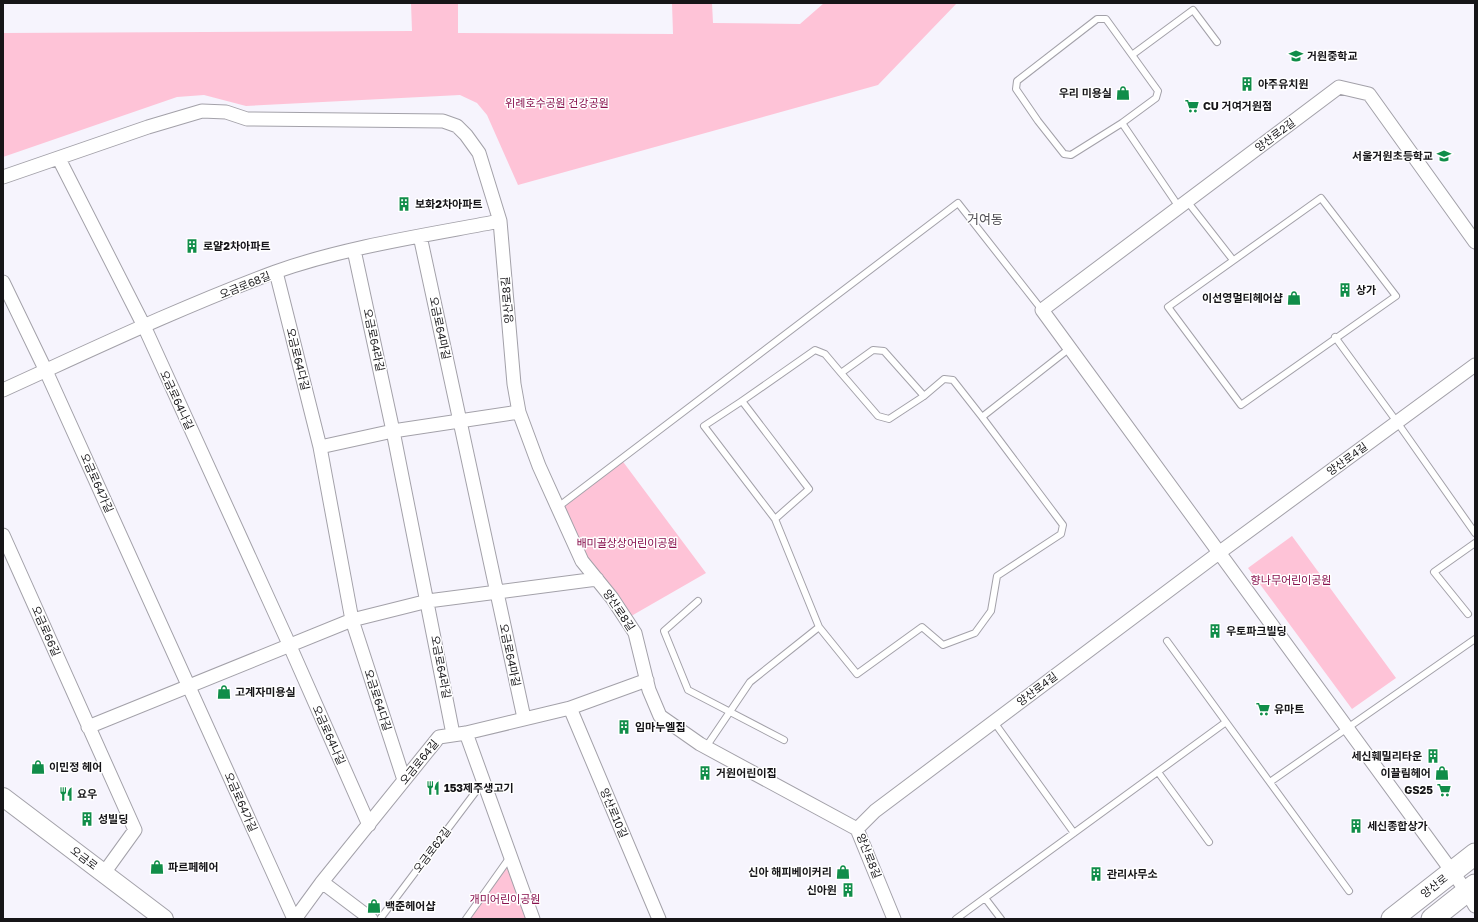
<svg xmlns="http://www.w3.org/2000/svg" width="1478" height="922" viewBox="0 0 1478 922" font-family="'Golos Text','Noto Sans KR',sans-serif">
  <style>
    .green { fill: #fec3d7 }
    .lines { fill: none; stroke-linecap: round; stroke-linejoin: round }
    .lane-casing { stroke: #a3a1a9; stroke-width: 8 }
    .street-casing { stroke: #a3a1a9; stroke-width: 15 }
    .secondary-casing { stroke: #a3a1a9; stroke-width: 20 }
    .primary-casing { stroke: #a3a1a9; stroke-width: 23 }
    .lane { stroke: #fff; stroke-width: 6 }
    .street { stroke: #fff; stroke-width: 13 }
    .secondary { stroke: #fff; stroke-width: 18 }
    .primary { stroke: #fff; stroke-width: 21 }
    .labels { text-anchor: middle; stroke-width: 3; stroke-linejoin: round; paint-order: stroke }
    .poi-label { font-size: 11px; font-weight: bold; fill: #161518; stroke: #fff; text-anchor: start }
    .park-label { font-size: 11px; fill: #88104d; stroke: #fff }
    .street-label { font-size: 11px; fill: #161518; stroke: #fff }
    .quarter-label { font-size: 13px; fill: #504e55; stroke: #fff }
  </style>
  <rect width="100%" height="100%" fill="#f6f4fd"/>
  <path class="green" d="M 411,3 L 458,3 L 458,33 L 673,34 L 672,3 L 712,3 L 713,23 L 800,24 L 824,3 L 957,3 L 878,85 L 518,185 L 487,115 L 477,103 L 460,95 L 246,106 L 204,95 L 177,97 L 3,157 L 3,33 L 412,31 Z
    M 621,459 L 706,573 L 626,619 L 582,561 L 558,507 Z
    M 1292,536 L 1396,678 L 1352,709 L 1248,568 Z
    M 511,855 L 533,919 L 466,919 Z"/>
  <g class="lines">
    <defs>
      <path id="lane" d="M 1097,19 L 1106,19 L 1158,91 L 1156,98 L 1122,123 L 1071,155 L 1064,154 L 1038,121 L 1016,89 L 1017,81 Z
        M 1132,55 L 1193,10 L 1217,42
        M 1122,123 L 1179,207
        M 1321,198 L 1396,296 L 1241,405 L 1168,307 Z
        M 1187,201 L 1233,260
        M 1335,337 L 1397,422 L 1475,533
        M 924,396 L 884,351 L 873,350 L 841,373 L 878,416 L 889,419 L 924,396 L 944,379 L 953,380 L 982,417
        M 742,401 L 704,426 L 775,519 L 809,489 L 742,401 L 815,350 L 825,354 L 841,373
        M 558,507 L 958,203 L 1042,310
        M 775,519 L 819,627
        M 698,601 L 664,631 L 688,690 L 784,740
        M 1468,614 L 1434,572 L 1475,543
        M 1167,641 L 1349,891
        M 994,722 L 1074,833
        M 706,747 L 750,682 L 819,627 L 857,674 L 922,627 L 943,645 L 975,633 L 991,611 L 997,576 L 1061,534 L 1063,525 L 982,417 L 1070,348
        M 1158,772 L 1209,842
        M 1270,782 L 1475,639
        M 985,898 L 1001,919
        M 380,919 L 483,782
        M 466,919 L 510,857
        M 956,919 L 1226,722"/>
      <path id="street" d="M 59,159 L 144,326 L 289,644 L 369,825
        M 3,177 L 148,127 L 202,111 L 226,112 L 247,119 L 443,121 L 457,126 L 466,135 L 479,153 L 500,221 L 514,384 L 519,412 L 539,466 L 582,561 L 612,598 L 635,633 L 649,690 L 660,716 L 700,744 L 857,829 L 894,919
        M 420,236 L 524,718
        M 1475,242 L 1369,94 L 1339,87 L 1042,310 L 1467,892 L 1475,906
        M 354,250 L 393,431 L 453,734
        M 276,272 L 320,447 L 352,620 L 404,780
        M 3,282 L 46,371 L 294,919
        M 3,390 C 93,349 183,306 275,272 C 345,247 427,235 500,221
        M 320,447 L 393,431 L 519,412
        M 3,535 L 135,830 L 104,873
        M 570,708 L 659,919
        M 88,727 L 352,620 L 428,601 L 597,579
        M 466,733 L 533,919
        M 857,829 L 875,811 L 1220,552 L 1475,365
        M 322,882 L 371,919
        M 295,919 L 322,882 L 439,737 L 466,733 L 570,708 L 647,680"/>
      <path id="secondary" d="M 3,797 L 164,919"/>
      <path id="primary" d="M 1392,919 L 1475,854
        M 1432,919 L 1475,885"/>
    </defs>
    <use href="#lane" class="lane-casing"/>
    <use href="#street" class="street-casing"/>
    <use href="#secondary" class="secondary-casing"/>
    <use href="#primary" class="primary-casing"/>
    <use href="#lane" class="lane"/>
    <use href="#street" class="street"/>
    <use href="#secondary" class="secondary"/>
    <use href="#primary" class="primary"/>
  </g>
  <defs>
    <symbol id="school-bare" viewBox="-9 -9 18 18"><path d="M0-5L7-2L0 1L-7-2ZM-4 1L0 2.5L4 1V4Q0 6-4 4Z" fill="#108d49" stroke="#fff" stroke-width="2.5" paint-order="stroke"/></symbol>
    <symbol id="building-bare" viewBox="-9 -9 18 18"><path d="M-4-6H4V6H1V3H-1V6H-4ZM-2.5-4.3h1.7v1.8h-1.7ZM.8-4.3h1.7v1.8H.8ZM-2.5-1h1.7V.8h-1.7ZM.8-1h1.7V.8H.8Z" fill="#108d49" stroke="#fff" stroke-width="2.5" paint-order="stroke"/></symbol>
    <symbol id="shop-bare" viewBox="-9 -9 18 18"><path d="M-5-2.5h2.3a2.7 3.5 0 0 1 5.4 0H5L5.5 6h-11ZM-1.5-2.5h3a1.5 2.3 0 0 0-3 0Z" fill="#108d49" stroke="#fff" stroke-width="2.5" paint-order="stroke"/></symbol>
    <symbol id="supermarket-bare" viewBox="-9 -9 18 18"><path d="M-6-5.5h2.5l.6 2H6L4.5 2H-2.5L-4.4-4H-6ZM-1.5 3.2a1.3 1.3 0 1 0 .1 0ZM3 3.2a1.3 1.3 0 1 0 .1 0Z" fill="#108d49" stroke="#fff" stroke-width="2.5" paint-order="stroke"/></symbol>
    <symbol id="restaurant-bare" viewBox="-9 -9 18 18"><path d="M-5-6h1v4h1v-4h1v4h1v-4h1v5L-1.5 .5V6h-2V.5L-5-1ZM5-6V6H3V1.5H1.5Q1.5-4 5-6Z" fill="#108d49" stroke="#fff" stroke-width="2.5" paint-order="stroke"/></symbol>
  </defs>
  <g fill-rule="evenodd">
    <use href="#school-bare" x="1286" y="46" width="20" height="20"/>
    <use href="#building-bare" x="1237" y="74" width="20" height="20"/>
    <use href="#shop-bare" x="1113" y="83" width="20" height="20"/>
    <use href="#supermarket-bare" x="1182" y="96" width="20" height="20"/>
    <use href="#school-bare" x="1434" y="146" width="20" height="20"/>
    <use href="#building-bare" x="394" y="194" width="20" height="20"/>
    <use href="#building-bare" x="182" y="236" width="20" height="20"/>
    <use href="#building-bare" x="1335" y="280" width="20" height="20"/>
    <use href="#shop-bare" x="1284" y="288" width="20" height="20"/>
    <use href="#building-bare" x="1205" y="621" width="20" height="20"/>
    <use href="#shop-bare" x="214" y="682" width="20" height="20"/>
    <use href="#supermarket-bare" x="1253" y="699" width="20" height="20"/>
    <use href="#building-bare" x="614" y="717" width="20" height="20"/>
    <use href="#building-bare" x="1423" y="746" width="20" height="20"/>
    <use href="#shop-bare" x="28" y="757" width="20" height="20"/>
    <use href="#building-bare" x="695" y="763" width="20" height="20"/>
    <use href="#shop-bare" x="1432" y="763" width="20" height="20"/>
    <use href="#restaurant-bare" x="423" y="778" width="20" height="20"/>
    <use href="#supermarket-bare" x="1434" y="780" width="20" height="20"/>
    <use href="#restaurant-bare" x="56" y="784" width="20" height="20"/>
    <use href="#building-bare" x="77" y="809" width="20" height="20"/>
    <use href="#building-bare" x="1346" y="816" width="20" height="20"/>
    <use href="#shop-bare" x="147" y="857" width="20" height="20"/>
    <use href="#shop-bare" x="833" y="862" width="20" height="20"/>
    <use href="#building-bare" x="1086" y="864" width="20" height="20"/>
    <use href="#building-bare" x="838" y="880" width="20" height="20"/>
    <use href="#shop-bare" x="364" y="896" width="20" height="20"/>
  </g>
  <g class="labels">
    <g class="poi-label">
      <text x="1307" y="60">거원중학교</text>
      <text x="1258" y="88">아주유치원</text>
      <text x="1112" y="97" text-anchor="end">우리 미용실</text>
      <text x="1203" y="110">CU 거여거원점</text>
      <text x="1433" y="160" text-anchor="end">서울거원초등학교</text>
      <text x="415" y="208">보화2차아파트</text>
      <text x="203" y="250">로얄2차아파트</text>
      <text x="1356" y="294">상가</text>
      <text x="1283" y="302" text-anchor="end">이선영멀티헤어샵</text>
      <text x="1226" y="635">우토파크빌딩</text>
      <text x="235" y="696">고계자미용실</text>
      <text x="1274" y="713">유마트</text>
      <text x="635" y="731">임마누엘집</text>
      <text x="1422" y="760" text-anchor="end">세신훼밀리타운</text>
      <text x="49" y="771">이민정 헤어</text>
      <text x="716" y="777">거원어린이집</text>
      <text x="1431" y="777" text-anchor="end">이끌림헤어</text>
      <text x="444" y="792">153제주생고기</text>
      <text x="1433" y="794" text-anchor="end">GS25</text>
      <text x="77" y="798">요우</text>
      <text x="98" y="823">성빌딩</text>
      <text x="1367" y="830">세신종합상가</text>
      <text x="168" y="871">파르페헤어</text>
      <text x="832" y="876" text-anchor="end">신아 해피베이커리</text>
      <text x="1107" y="878">관리사무소</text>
      <text x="837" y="894" text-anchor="end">신아원</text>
      <text x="385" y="910">백준헤어샵</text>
    </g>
    <g class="park-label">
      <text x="557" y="107">위례호수공원 건강공원</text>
      <text x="627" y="547">배미골상상어린이공원</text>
      <text x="1291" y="584">향나무어린이공원</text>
      <text x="505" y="903">개미어린이공원</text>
    </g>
    <g class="street-label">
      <text transform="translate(1275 135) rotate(-37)" y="4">양산로2길</text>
      <text transform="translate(245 285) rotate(-22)" y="4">오금로68길</text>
      <text transform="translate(507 300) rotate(-95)" y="4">양산로8길</text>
      <text transform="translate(440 328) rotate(78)" y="4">오금로64마길</text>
      <text transform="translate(374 340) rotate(78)" y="4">오금로64라길</text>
      <text transform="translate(298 359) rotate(76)" y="4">오금로64다길</text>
      <text transform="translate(177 400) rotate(65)" y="4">오금로64나길</text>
      <text transform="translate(1347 459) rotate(-36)" y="4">양산로4길</text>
      <text transform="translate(97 483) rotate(66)" y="4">오금로64가길</text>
      <text transform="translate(619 610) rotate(56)" y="4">양산로8길</text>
      <text transform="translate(46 631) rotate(66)" y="4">오금로66길</text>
      <text transform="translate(510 655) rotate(78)" y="4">오금로64마길</text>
      <text transform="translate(441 667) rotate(79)" y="4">오금로64라길</text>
      <text transform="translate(1037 689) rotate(-37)" y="4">양산로4길</text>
      <text transform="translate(378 700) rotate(72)" y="4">오금로64다길</text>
      <text transform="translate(329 735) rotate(66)" y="4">오금로64나길</text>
      <text transform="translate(419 762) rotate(-51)" y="4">오금로64길</text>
      <text transform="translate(241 802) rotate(66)" y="4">오금로64가길</text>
      <text transform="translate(614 813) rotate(67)" y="4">양산로10길</text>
      <text transform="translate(432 850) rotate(-53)" y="4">오금로62길</text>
      <text transform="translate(869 856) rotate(68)" y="4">양산로8길</text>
      <text transform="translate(84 858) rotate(37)" y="4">오금로</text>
      <text transform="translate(1434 886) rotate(-38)" y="4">양산로</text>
    </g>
    <g class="quarter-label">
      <text x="985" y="224">거여동</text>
    </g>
  </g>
  <rect width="1478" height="922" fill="none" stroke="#161518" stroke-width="8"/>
</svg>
